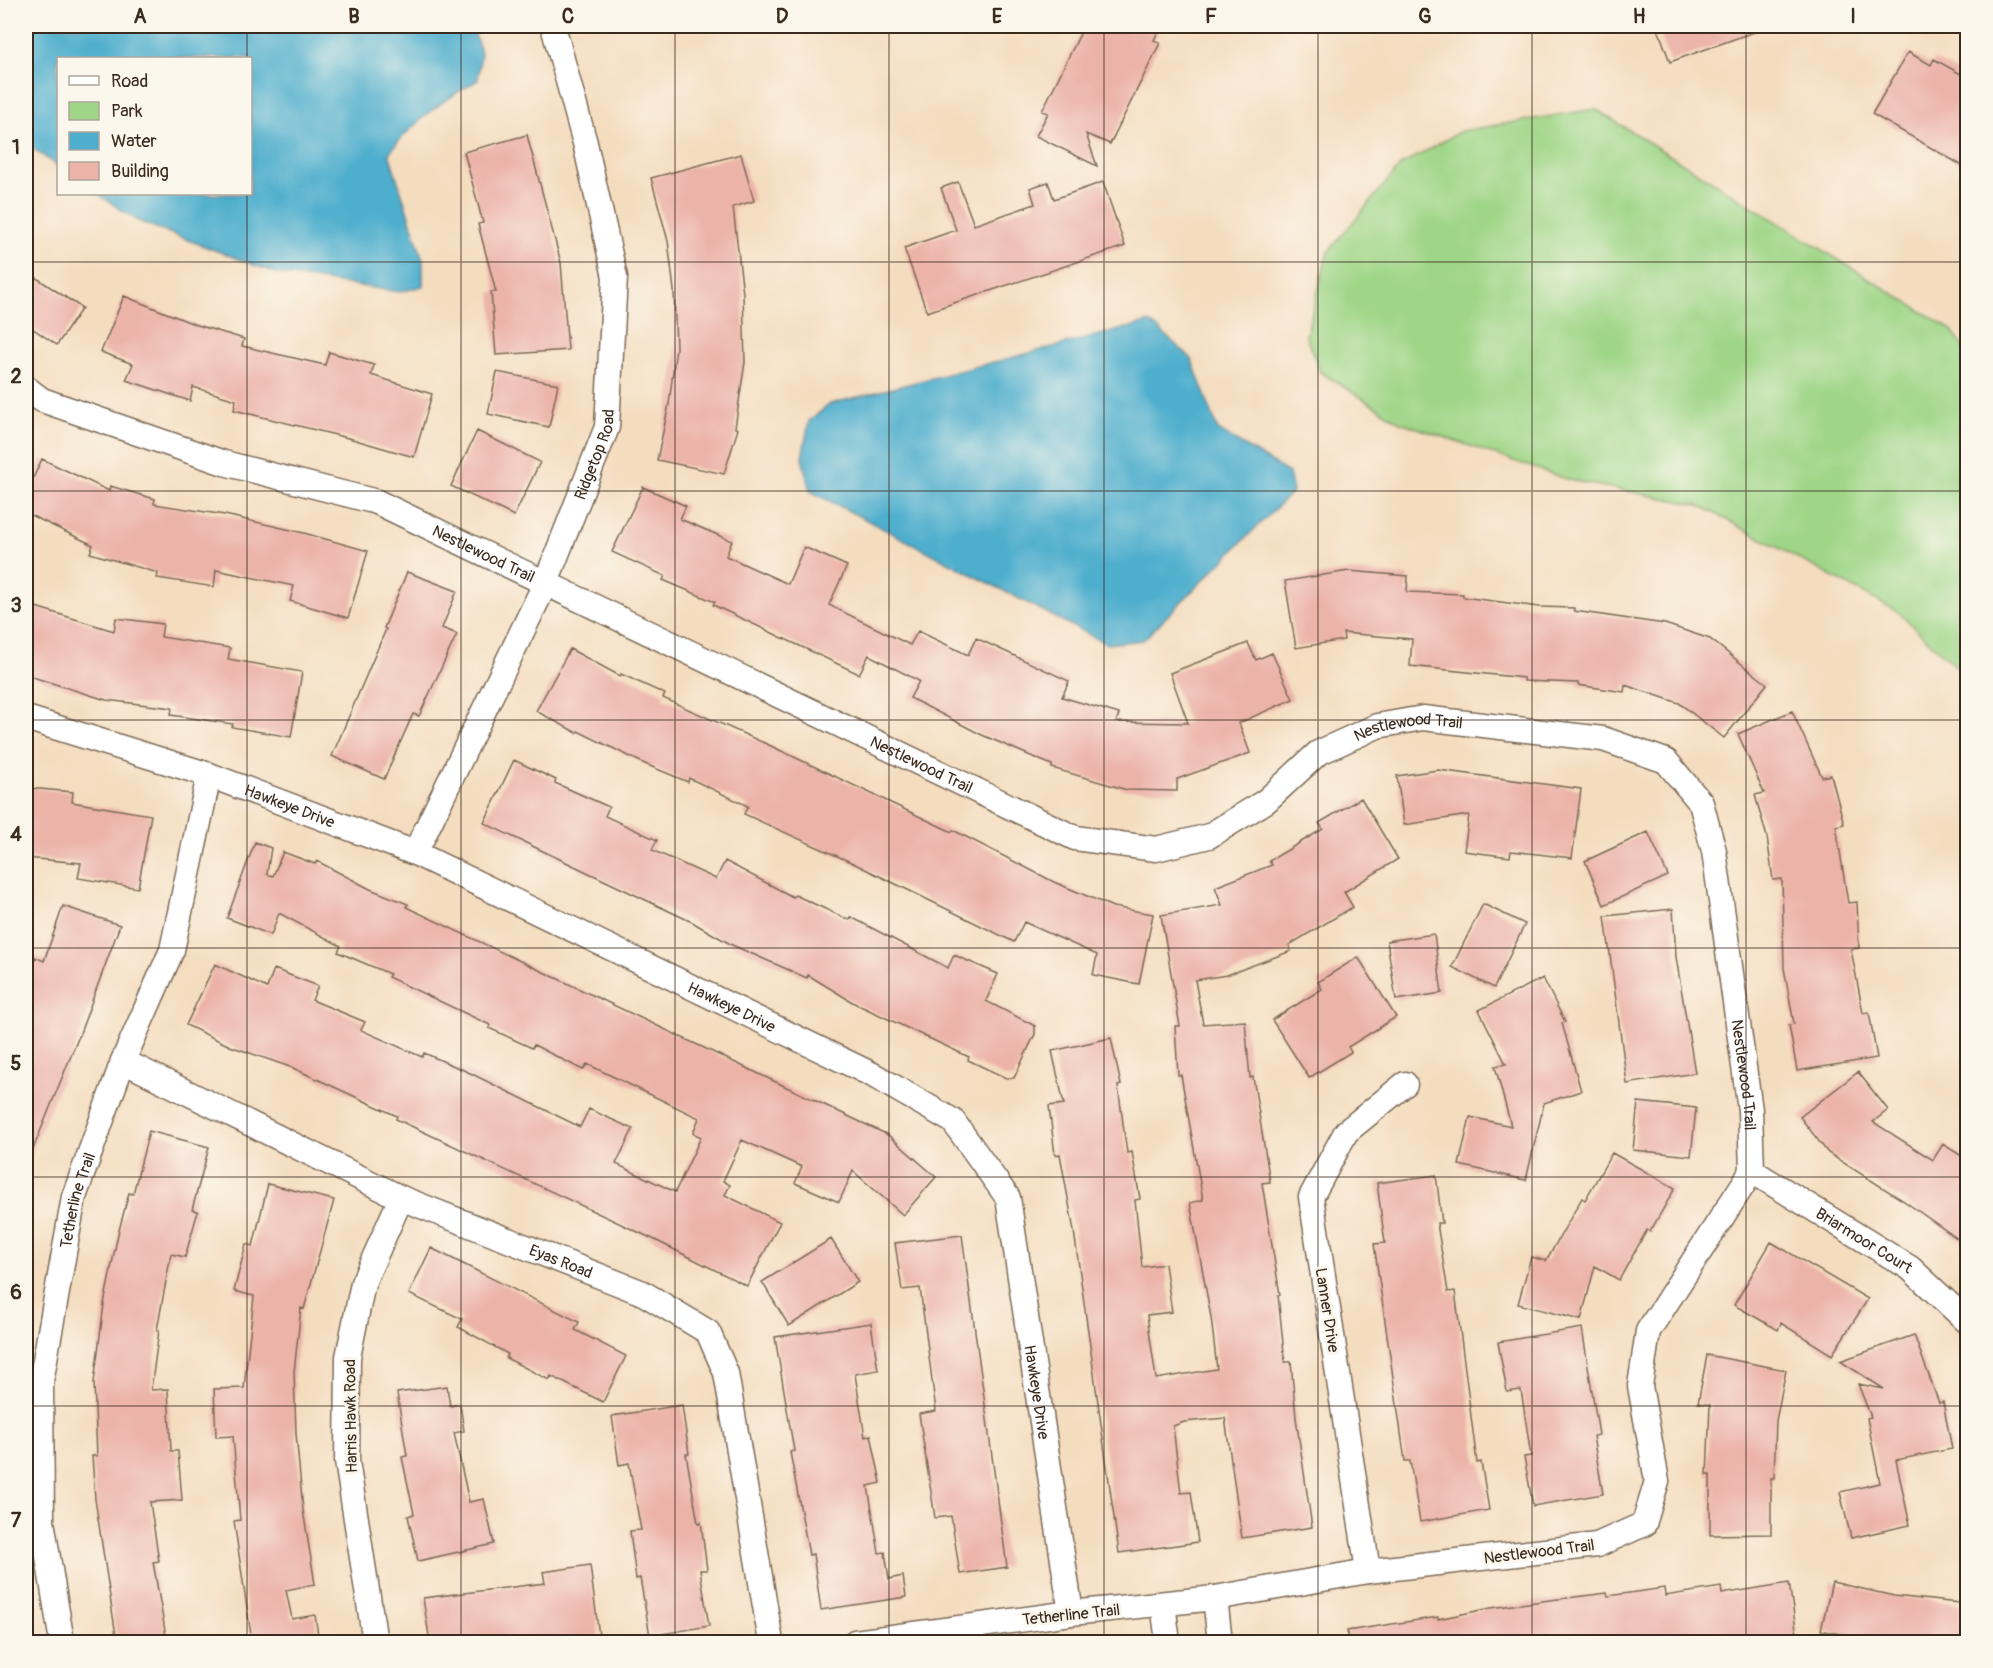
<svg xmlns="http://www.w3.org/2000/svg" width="1993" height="1668" viewBox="0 0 1993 1668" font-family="Pangolin,sans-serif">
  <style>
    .green { fill: #9ed586; stroke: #6c8052; stroke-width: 1.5 }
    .water { fill: #4eaecd; stroke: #446c76; stroke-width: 1.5 }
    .building { fill: #ecb3a9 }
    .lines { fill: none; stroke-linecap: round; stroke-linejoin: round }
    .minor-casing { stroke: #7c6956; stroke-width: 27 }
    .minor { stroke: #fff; stroke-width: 24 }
    .grid { fill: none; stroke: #3b2a1e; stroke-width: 1.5; stroke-opacity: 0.55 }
    .labels { text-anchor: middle; stroke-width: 6; stroke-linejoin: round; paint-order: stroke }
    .street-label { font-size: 16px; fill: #3b2a1e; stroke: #fbf7ec }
    .neatline { fill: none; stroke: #3b2a1e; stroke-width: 2 }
    .grid-label { font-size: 20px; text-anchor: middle; font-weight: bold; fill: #3b2a1e }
  </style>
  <rect width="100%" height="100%" fill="#fbf7ec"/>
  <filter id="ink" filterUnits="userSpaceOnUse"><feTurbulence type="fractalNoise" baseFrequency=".0167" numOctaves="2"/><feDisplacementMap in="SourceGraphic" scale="12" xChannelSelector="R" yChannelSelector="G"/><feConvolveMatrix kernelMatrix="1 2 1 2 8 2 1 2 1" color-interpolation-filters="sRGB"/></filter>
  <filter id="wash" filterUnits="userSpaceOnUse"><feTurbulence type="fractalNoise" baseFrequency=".008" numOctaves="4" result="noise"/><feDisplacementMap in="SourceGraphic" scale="24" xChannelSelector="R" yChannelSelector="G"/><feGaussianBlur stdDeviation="1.35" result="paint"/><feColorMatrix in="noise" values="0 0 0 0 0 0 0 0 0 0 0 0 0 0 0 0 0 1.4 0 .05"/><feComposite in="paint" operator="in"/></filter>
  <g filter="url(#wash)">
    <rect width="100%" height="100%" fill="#f4ddbf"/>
    <path class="green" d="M 1595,109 L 1952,330 L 1967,354 L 1967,683 L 1961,671 L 1898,612 L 1699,505 L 1569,480 L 1400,422 L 1320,372 L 1306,336 L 1328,252 L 1400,166 L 1461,131 Z"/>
    <path class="water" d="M 26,26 L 472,26 L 481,52 L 478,80 C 443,100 414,121 389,153 L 423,260 L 423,286 L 400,292 L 278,274 L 138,221 L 98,194 L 250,194 L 250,58 L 58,58 L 58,166 L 26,144 Z
      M 1150,322 L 1191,358 L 1218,430 L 1289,473 L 1293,491 L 1143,640 L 1107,644 L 810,491 L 802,458 L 809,421 L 830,404 Z"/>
    <g id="blocks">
      <path class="building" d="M 1084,26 L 1161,26 L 1154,40 L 1160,43 L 1110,144 L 1086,134 L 1097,166 L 1036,136 L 1048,113 L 1042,111 Z
        M 1657,26 L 1765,26 L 1765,28 L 1670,62 Z
        M 1908,52 L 1931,65 L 1934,59 L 1968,78 L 1968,169 L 1872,114 Z
        M 527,135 L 561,263 L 568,350 L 496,355 L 491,292 L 496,292 L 478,224 L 483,223 L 464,152 Z
        M 741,154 L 754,201 L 733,207 L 743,294 L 745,362 L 735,428 L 738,429 L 724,474 L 657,460 L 669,404 L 676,348 L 674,290 L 668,241 L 651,178 Z
        M 958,182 L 974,225 L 1035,204 L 1030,188 L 1048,182 L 1054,199 L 1103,182 L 1125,246 L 927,312 L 904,248 L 956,230 L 941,188 Z
        M 26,271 L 82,308 L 57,345 L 26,324 Z
        M 124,296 L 194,324 L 244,339 L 242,346 L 325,365 L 329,352 L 374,365 L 371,375 L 432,394 L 414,457 L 352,439 L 234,410 L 236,400 L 193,387 L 190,401 L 126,380 L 133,364 L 101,352 Z
        M 497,372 L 558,384 L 549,427 L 488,414 Z
        M 477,431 L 540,462 L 514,516 L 451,486 Z
        M 42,459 L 109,491 L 110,486 L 155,499 L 154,504 L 225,515 L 304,533 L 368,551 L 348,618 L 290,601 L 294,586 L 216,570 L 214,587 L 157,578 L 158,573 L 90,553 L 93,545 L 26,513 L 26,493 Z
        M 643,487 L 686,506 L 680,519 L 732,541 L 726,556 L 788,584 L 804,547 L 847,566 L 829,605 L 910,645 L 918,631 L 968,655 L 976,638 L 1069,681 L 1062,697 L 1119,714 L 1116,722 L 1188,723 L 1170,673 L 1248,643 L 1256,660 L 1272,653 L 1293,699 L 1239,723 L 1250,753 L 1177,779 L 1177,791 L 1127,790 L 1052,768 L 1052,765 L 982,735 L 910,698 L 919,681 L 869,655 L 859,674 L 713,605 L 715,602 L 663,580 L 665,576 L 612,552 Z
        M 1349,571 L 1408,576 L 1407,592 L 1463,594 L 1463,597 L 1539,607 L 1574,608 L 1574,611 L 1665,624 L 1710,639 L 1767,684 L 1724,738 L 1679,703 L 1625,685 L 1624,692 L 1578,685 L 1578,683 L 1524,681 L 1524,678 L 1410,666 L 1412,639 L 1343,633 L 1344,640 L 1296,648 L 1285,581 Z
        M 407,572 L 457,591 L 442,628 L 457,634 L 419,716 L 413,714 L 384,779 L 332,756 L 386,629 L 384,628 Z
        M 26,604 L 114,631 L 116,618 L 163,624 L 161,637 L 230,648 L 228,659 L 302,672 L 291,737 L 232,727 L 233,724 L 171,715 L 172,708 L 106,700 L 26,675 Z
        M 570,649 L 620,676 L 621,674 L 665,694 L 663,698 L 771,746 L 952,832 L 953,830 L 1054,882 L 1113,907 L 1153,914 L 1139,984 L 1093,975 L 1097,955 L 1024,922 L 1014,942 L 855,864 L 744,814 L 748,806 L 689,778 L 688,782 L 645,764 L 578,731 L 577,733 L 536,711 Z
        M 1792,711 L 1822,777 L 1831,775 L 1844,824 L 1836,826 L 1848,903 L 1857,902 L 1859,948 L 1851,949 L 1863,1013 L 1869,1012 L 1877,1058 L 1797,1071 L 1789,1025 L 1794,1024 L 1784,968 L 1782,879 L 1773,880 L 1767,837 L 1755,795 L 1764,793 L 1738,734 Z
        M 514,760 L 556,780 L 555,783 L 609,807 L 605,816 L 657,840 L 652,850 L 716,879 L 725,861 L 793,897 L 795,895 L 849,920 L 851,917 L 948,968 L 954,955 L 998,974 L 986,1001 L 1035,1026 L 1035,1034 L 1014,1078 L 1006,1078 L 968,1060 L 969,1057 L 854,1003 L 808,975 L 807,978 L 732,945 L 692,922 L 484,823 Z
        M 1438,770 L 1581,789 L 1572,858 L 1511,851 L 1510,857 L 1464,851 L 1469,815 L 1404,825 L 1397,776 Z
        M 28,788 L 73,792 L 72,802 L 151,815 L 138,888 L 78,878 L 81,863 L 26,858 Z
        M 1361,798 L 1398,859 L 1344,892 L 1353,907 L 1289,945 L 1291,951 L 1227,975 L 1195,980 L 1203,1024 L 1245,1021 L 1250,1078 L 1253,1077 L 1270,1182 L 1262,1183 L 1280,1295 L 1278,1295 L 1285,1362 L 1291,1362 L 1296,1418 L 1312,1527 L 1242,1538 L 1225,1418 L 1184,1422 L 1173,1426 L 1181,1493 L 1191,1492 L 1198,1542 L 1119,1553 L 1074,1231 L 1060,1154 L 1055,1155 L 1049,1106 L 1064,1104 L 1052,1051 L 1111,1038 L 1121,1085 L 1118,1086 L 1127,1153 L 1132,1152 L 1140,1199 L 1135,1200 L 1142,1267 L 1165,1264 L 1172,1312 L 1147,1315 L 1156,1379 L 1217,1369 L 1211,1317 L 1190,1203 L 1203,1200 L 1181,1075 L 1178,1075 L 1175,1026 L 1180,1026 L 1161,915 L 1222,905 L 1215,887 L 1272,865 L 1269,861 L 1323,829 L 1319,823 Z
        M 1648,832 L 1668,876 L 1604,905 L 1585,861 Z
        M 255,842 L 271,848 L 267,874 L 273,876 L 283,852 L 315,864 L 317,861 L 370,889 L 408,904 L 406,907 L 888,1135 L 936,1177 L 903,1215 L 853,1171 L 839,1202 L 795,1183 L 802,1167 L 742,1140 L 723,1181 L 730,1185 L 725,1195 L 780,1222 L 747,1286 L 653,1239 L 396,1119 L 397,1116 L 293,1068 L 230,1046 L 186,1025 L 215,964 L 267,988 L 274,969 L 318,986 L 312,1000 L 365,1022 L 361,1030 L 422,1057 L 424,1053 L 468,1072 L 580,1127 L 589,1109 L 633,1129 L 616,1164 L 675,1192 L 701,1137 L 693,1133 L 699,1118 L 587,1064 L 583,1070 L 534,1045 L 532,1048 L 489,1028 L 490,1025 L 388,977 L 390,974 L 338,952 L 341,946 L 279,913 L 271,935 L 227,918 Z
        M 1483,904 L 1525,924 L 1494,988 L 1452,967 Z
        M 63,906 L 120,925 L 79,1036 L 27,1164 L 26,981 L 35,957 L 44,961 Z
        M 1673,909 L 1676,957 L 1695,1073 L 1627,1084 L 1605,916 Z
        M 1434,934 L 1442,993 L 1396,1000 L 1387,941 Z
        M 1358,957 L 1396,1017 L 1348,1047 L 1351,1052 L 1309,1078 L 1272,1020 L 1322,989 L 1318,982 Z
        M 1543,978 L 1565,1022 L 1562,1023 L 1581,1091 L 1544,1103 L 1526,1180 L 1459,1165 L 1470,1117 L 1511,1126 L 1495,1066 L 1506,1064 L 1479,1010 Z
        M 1858,1072 L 1888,1110 L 1873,1122 L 1933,1160 L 1943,1144 L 1968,1160 L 1968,1246 L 1904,1201 L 1828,1153 L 1800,1117 Z
        M 1638,1102 L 1696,1108 L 1691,1156 L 1633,1150 Z
        M 149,1131 L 209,1147 L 192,1210 L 198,1211 L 185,1257 L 171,1254 L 157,1330 L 159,1330 L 151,1390 L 168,1389 L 171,1451 L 178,1451 L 182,1500 L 150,1502 L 159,1561 L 153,1562 L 167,1642 L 117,1642 L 95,1499 L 92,1456 L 97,1456 L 94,1383 L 104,1304 L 118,1234 L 129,1193 L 133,1194 Z
        M 1612,1153 L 1675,1188 L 1650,1232 L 1647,1230 L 1619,1280 L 1595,1266 L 1581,1320 L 1518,1304 L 1531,1257 L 1546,1261 L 1582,1198 L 1585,1200 Z
        M 1436,1175 L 1442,1223 L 1437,1223 L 1448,1292 L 1455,1291 L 1477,1463 L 1481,1462 L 1489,1510 L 1420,1522 L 1410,1461 L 1405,1461 L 1374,1244 L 1385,1243 L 1377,1183 Z
        M 268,1184 L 334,1200 L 304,1309 L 301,1308 L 294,1372 L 296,1433 L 303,1510 L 315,1584 L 286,1590 L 292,1619 L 315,1615 L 319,1642 L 252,1642 L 234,1521 L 240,1520 L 233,1436 L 216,1437 L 214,1389 L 244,1388 L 254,1296 L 234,1291 L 246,1244 L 253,1246 Z
        M 962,1235 L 1007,1567 L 960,1574 L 951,1516 L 935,1518 L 919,1414 L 936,1411 L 920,1288 L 902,1290 L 895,1243 Z
        M 831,1239 L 858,1282 L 789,1326 L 762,1282 Z
        M 1771,1242 L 1868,1299 L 1832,1355 L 1781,1323 L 1778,1330 L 1734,1305 Z
        M 431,1248 L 579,1322 L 575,1330 L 626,1356 L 603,1402 L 551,1376 L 549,1380 L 506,1358 L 508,1354 L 458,1327 L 462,1319 L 409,1294 Z
        M 871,1323 L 878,1370 L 855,1374 L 865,1437 L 871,1435 L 881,1483 L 868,1486 L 879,1553 L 885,1552 L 889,1579 L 903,1576 L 906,1597 L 821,1610 L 813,1554 L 809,1555 L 790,1452 L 794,1451 L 775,1337 Z
        M 1582,1328 L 1599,1435 L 1593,1436 L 1603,1494 L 1533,1506 L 1524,1457 L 1531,1456 L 1521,1390 L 1507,1392 L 1498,1342 Z
        M 1914,1335 L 1939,1403 L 1943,1402 L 1952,1449 L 1896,1460 L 1910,1525 L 1851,1538 L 1840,1492 L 1880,1483 L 1867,1418 L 1871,1417 L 1858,1384 L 1884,1389 L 1840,1361 Z
        M 1707,1355 L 1786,1370 L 1776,1421 L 1774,1478 L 1771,1478 L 1771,1534 L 1710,1535 L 1710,1475 L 1707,1475 L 1710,1405 L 1698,1403 Z
        M 447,1386 L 450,1406 L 460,1404 L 464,1431 L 454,1433 L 469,1502 L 484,1499 L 494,1544 L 418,1561 L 408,1516 L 414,1514 L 402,1457 L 407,1456 L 397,1393 Z
        M 682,1405 L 689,1454 L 686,1454 L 698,1523 L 701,1522 L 707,1570 L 700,1570 L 709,1626 L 650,1636 L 640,1578 L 636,1579 L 630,1531 L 641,1530 L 629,1463 L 619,1465 L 612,1416 Z
        M 590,1565 L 599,1636 L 551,1642 L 430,1642 L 423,1598 L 545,1583 L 543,1572 Z
        M 1832,1582 L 1894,1596 L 1968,1604 L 1968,1642 L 1878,1642 L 1821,1630 Z
        M 1789,1583 L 1798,1642 L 1348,1642 L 1347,1631 L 1438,1617 L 1438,1619 L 1491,1608 L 1550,1600 L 1607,1593 L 1608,1596 L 1664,1588 L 1665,1596 L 1721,1587 L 1722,1594 Z"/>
    </g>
  </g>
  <g filter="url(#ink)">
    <use href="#blocks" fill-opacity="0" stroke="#7c6956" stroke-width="1.5"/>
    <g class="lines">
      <defs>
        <g id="minor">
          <path id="s1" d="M 26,388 L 42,400 L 224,463 L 377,502 L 1075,838 L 1156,849 L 1209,836 L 1266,801 L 1318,753 L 1377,726 L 1423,718 L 1603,739 L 1666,761 L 1701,803 L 1714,851 L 1750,1110 L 1752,1171 L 1648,1331 L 1640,1386 L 1657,1481 L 1644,1524 L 1597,1545 L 1368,1571 L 1215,1598 L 1071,1613 L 855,1642"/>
          <path id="s2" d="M 26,718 L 209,775 L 415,853 L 873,1075 L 953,1121 L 1008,1198 L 1071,1613"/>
          <path id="s3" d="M 415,853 L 546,582 L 607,427 L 615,277 L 585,143 L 553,26"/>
          <path id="s4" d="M 123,1061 L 401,1198 L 643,1293 L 708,1332 L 726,1373 L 771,1642"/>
          <path id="s5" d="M 1752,1171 L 1910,1268 L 1968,1322"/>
          <path d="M 1368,1571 L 1311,1197 L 1346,1132 L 1405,1084"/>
          <path d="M 1215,1598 L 1220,1642"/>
          <path d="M 1163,1604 L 1168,1642"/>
          <path id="s6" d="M 62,1642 L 42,1521 L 41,1382 L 74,1197 L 123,1061 L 172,950 L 209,775"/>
          <path d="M 375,1642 L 347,1461 L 348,1357 L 363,1283 L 401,1198"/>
        </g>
      </defs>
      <use href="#minor" class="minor-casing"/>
      <use href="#minor" class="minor"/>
    </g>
  </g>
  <path class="grid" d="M 247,26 L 247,58M 461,26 L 461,1642M 675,26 L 675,1642M 889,26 L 889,1642M 1104,26 L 1104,1642M 1318,26 L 1318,1642M 1532,26 L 1532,1642M 1746,26 L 1746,1642M 247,194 L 247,1642M 26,262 L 1968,262M 26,491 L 1968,491M 26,720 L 1968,720M 26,948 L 1968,948M 26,1177 L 1968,1177M 26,1406 L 1968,1406"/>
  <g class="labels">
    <g class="street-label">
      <text dy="6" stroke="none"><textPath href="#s3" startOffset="438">Ridgetop Road</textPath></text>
      <text dy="6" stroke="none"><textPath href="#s1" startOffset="489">Nestlewood Trail</textPath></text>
      <text dy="6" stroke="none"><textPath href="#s1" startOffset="1515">Nestlewood Trail</textPath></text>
      <text dy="6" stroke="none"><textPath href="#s1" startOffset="975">Nestlewood Trail</textPath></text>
      <text dy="6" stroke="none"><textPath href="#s2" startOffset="278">Hawkeye Drive</textPath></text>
      <text dy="6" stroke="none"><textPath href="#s2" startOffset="764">Hawkeye Drive</textPath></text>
      <text dy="6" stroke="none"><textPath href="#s1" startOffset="2109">Nestlewood Trail</textPath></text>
      <text dy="6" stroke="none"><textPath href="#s6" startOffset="447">Tetherline Trail</textPath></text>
      <text dy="6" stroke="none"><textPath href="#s5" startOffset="132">Briarmoor Court</textPath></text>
      <text dy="6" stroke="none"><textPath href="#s4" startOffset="482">Eyas Road</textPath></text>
      <text transform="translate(1328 1310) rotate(81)" y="6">Lanner Drive</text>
      <text dy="6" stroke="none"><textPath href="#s2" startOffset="1304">Hawkeye Drive</textPath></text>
      <text transform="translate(350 1416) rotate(-91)" y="6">Harris Hawk Road</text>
      <text transform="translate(1539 1551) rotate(-7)" y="6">Nestlewood Trail</text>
      <text transform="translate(1071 1614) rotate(-6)" y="6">Tetherline Trail</text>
    </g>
  </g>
  <rect width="1993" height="1668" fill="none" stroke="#fbf7ec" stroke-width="66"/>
  <rect x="57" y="57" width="195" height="138" fill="#fbf7ec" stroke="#aea59a" stroke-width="1.5"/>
  <rect x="69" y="76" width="30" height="9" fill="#ffffff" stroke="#aea59a" stroke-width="1.5"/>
  <text x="111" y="87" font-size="18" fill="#3b2a1e">Road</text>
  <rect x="69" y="102" width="30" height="18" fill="#9ed586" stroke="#aea59a" stroke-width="1.5"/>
  <text x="111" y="117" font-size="18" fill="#3b2a1e">Park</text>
  <rect x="69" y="132" width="30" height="18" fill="#4eaecd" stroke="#aea59a" stroke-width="1.5"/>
  <text x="111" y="147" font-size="18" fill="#3b2a1e">Water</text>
  <rect x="69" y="162" width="30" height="18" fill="#ecb3a9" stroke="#aea59a" stroke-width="1.5"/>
  <text x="111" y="177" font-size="18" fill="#3b2a1e">Building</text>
  <rect x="33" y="33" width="1927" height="1602" class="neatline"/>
  <g class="grid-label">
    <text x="140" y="23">A</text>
    <text x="354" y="23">B</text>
    <text x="568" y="23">C</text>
    <text x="782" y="23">D</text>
    <text x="997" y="23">E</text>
    <text x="1211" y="23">F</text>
    <text x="1425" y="23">G</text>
    <text x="1639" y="23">H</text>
    <text x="1853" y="23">I</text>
    <text x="16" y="154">1</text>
    <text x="16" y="383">2</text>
    <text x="16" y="612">3</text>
    <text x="16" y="841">4</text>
    <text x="16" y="1070">5</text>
    <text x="16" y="1299">6</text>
    <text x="16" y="1527">7</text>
  </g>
</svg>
